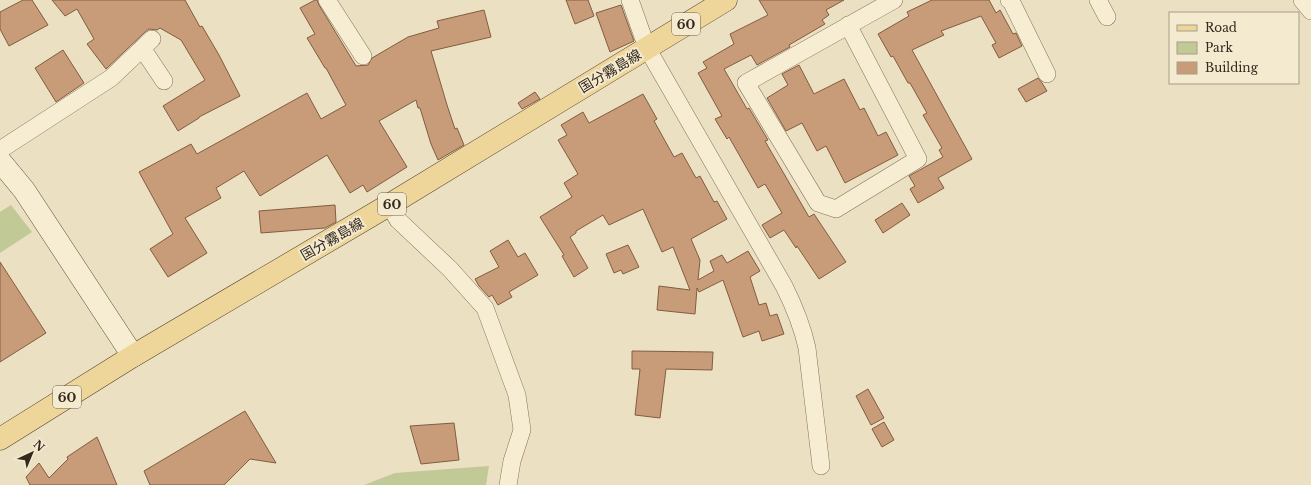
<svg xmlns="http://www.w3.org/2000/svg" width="1311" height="485" viewBox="0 0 1311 485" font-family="'Libre Baskerville','Noto Sans JP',serif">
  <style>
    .green { fill: #c1c996 }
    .building { fill: #c89c78; stroke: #825c40 }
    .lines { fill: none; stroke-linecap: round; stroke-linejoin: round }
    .street-casing { stroke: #847159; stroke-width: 18 }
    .secondary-casing { stroke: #66523d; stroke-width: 23 }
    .primary-casing { stroke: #52402e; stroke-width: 23 }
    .street { stroke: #f7edd3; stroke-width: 17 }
    .secondary { stroke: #f7edd3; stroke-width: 22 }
    .primary { stroke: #eed69a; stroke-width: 22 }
    .labels { text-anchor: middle; stroke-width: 4; stroke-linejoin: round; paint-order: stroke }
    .shield { fill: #f3ead0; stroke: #6d6353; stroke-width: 1 }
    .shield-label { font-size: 13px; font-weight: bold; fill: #34291d }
    .street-label { font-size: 14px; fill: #34291d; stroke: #f3ead0 }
  </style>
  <rect width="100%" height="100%" fill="#ebe0c1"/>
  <path class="green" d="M 11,205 L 32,232 L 0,253 L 0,212 Z
    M 489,466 L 486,485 L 364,485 L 395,473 Z"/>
  <path class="building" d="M 23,0 L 32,0 L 48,25 L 9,46 L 0,29 L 0,12 Z
    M 52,0 L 185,0 L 200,27 L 202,26 L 219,55 L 240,96 L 199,117 L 199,118 L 178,131 L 163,106 L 205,80 L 181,40 L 160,28 L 157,30 L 149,29 L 145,32 L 106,69 L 87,44 L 94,39 L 77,9 L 65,16 Z
    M 315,0 L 317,0 L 319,5 L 356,66 L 368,65 L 372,58 L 408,37 L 439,28 L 437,21 L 484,10 L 491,37 L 431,51 L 447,105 L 455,129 L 457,128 L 464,145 L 438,160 L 431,144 L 420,108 L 418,108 L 416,100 L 379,121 L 407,167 L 367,192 L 363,185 L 350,193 L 327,155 L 260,196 L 244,171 L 216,188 L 221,198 L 185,218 L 207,253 L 168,277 L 150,249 L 173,234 L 139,172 L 191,144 L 197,154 L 307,93 L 321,119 L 346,105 L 326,68 L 325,68 L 307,38 L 315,34 L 300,8 Z
    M 566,0 L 588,0 L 594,16 L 575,24 Z
    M 759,0 L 844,0 L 826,10 L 829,15 L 822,20 L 825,24 L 789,45 L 790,47 L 757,65 L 751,55 L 724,69 L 747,109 L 749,108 L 768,140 L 765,141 L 809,217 L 814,214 L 846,262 L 819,279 L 797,246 L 796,248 L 784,230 L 770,238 L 762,225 L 782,213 L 765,184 L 758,188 L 729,137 L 727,139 L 715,119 L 722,116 L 698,73 L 707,68 L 703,62 L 734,44 L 730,34 L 768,15 Z
    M 932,0 L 989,0 L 996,13 L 1000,10 L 1013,34 L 1016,33 L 1022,46 L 999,58 L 992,45 L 996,43 L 981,16 L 941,31 L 944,35 L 912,50 L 972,159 L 938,178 L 944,188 L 918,203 L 910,189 L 915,186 L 909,176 L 943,157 L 939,150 L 942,148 L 923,115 L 927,113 L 910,83 L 908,83 L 893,56 L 891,57 L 878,34 L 909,16 L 907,12 Z
    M 621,5 L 634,41 L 610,52 L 596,13 Z
    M 63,50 L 84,83 L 56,102 L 35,68 Z
    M 799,65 L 814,94 L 844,79 L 860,110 L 864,108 L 878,136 L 886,132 L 898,155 L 845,183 L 826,146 L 817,151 L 802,123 L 786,131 L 767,98 L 788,85 L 782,74 Z
    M 1038,78 L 1042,83 L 1047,91 L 1026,102 L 1018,89 Z
    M 535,92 L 540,99 L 522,109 L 518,103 Z
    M 643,94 L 657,119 L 654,121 L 674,157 L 682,153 L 696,178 L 700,176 L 714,202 L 717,201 L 727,219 L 691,239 L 700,260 L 698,280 L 714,271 L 710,261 L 722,255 L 727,263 L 748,251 L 760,271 L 750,277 L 759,305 L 766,303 L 770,316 L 777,314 L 784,334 L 762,341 L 759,331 L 743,337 L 723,280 L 699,292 L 697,288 L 695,314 L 657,310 L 659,286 L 690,290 L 673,247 L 662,252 L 643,209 L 609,225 L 603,215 L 576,231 L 576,233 L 570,237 L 588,268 L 574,277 L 562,256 L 564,255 L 540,217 L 572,197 L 564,183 L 578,174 L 558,140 L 567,135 L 561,125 L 583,112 L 589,123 Z
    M 902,203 L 910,215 L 883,233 L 875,220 Z
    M 335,205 L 336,222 L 325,228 L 261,233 L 259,211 Z
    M 508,240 L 518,257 L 525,253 L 538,275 L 509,292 L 512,297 L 498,305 L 492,295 L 489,297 L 479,286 L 475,279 L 499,267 L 490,251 Z
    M 628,245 L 639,267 L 623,274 L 621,270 L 614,273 L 606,254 Z
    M 0,262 L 46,333 L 0,362 Z
    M 632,351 L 713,352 L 712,370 L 666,369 L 660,418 L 635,415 L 640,369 L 632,369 Z
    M 868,389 L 884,418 L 871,425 L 856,396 Z
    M 245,411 L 276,463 L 250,459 L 224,485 L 150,485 L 144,471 Z
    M 884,422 L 894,440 L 882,447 L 872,429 Z
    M 454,423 L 459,460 L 421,464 L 410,426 Z
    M 97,437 L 117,485 L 30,485 L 26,477 L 39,463 L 49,478 L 68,459 L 67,457 Z"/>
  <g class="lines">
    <defs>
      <path id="street" d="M 327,0 L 363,56
        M 630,0 L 647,48 L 784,286 C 794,306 802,325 807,348 L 821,466
        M 1009,0 L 1011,1 L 1047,74
        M 1098,0 L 1107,17
        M 1302,0 L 1311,11
        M 848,25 L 918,159 L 836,209 L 818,203 L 746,83 L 894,0
        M 142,48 L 164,81
        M 0,150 L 111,78 L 152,39
        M 389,205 L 398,220 L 450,269 L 485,308 L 517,395 L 522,430 L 512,461 L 508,485"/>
      <path id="secondary" d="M 0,161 L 24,190 L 133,356"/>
      <path id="primary" d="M 0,439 L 133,356 L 389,205 L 726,0"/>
    </defs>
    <use href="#street" class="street-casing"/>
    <use href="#secondary" class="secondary-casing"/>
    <use href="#primary" class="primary-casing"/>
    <use href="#street" class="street"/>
    <use href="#secondary" class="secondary"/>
    <use href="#primary" class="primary"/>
  </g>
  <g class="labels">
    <g class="shield">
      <rect x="672" y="13" width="28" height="22" rx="3"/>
      <rect x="378" y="193" width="28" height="22" rx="3"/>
      <rect x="53" y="386" width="28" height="22" rx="3"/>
    </g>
    <g class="shield-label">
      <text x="686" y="29">60</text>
      <text x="392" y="209">60</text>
      <text x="67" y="402">60</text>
    </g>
    <g class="street-label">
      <text transform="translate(610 71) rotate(-31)" y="5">国分霧島線</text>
      <text transform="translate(332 239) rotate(-30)" y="5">国分霧島線</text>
    </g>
  </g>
  <rect x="1169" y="12" width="130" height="72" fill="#f3ead0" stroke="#a79d88"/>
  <rect x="1177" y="25" width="20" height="6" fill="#eed69a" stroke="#a79d88"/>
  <text x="1205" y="32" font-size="12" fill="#34291d">Road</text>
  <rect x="1177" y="42" width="20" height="12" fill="#c1c996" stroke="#a79d88"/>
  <text x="1205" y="52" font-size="12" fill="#34291d">Park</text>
  <rect x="1177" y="62" width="20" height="12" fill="#c89c78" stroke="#a79d88"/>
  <text x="1205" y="72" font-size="12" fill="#34291d">Building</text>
  <g transform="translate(32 453) rotate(44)" stroke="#f3ead0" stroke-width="3" paint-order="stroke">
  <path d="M0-3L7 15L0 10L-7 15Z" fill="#34291d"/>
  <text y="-6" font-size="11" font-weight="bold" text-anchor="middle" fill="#34291d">N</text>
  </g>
</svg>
